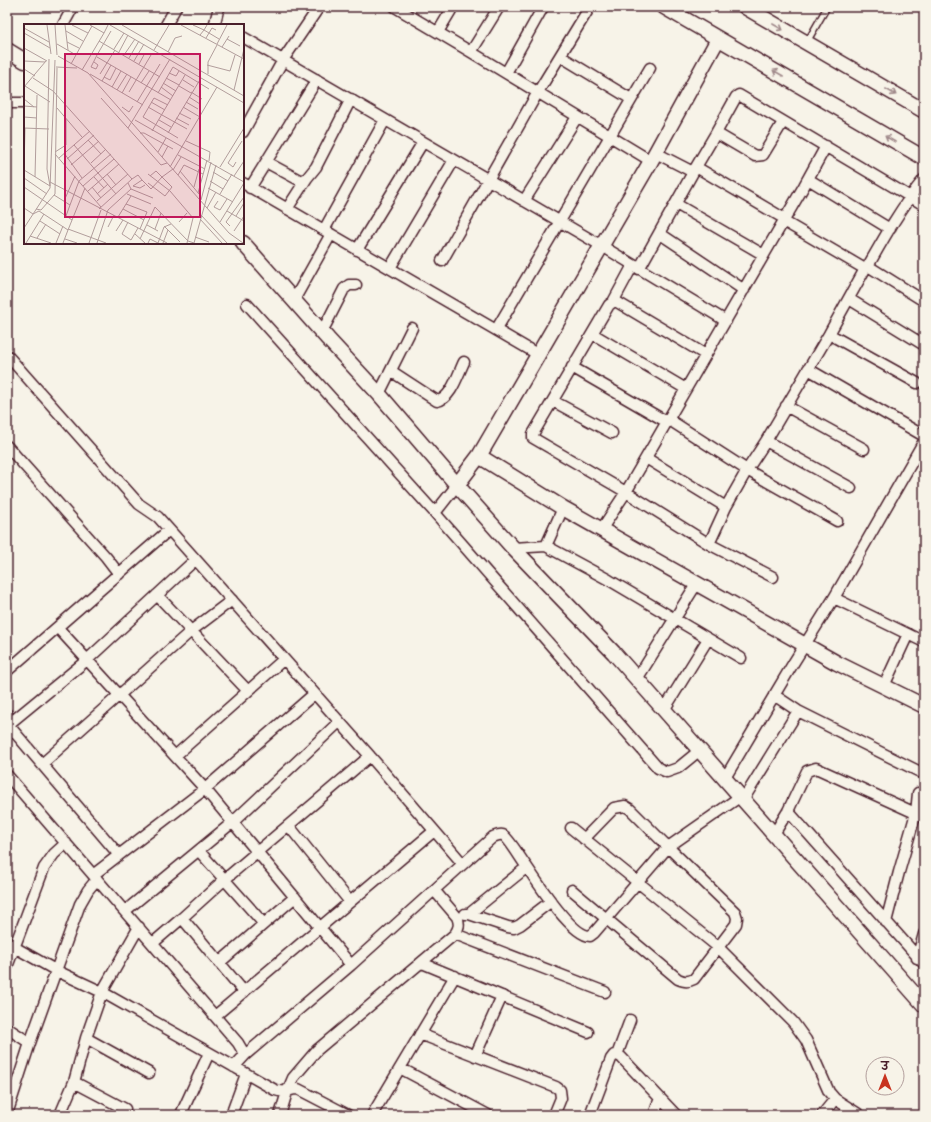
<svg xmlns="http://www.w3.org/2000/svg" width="931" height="1122" viewBox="0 0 931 1122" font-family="'Architects Daughter','Playpen Sans Deva',sans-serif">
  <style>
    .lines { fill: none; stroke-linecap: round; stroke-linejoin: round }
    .lane-casing { stroke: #4a1f2b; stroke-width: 8 }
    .street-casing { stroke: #4a1f2b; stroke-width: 13 }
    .secondary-casing { stroke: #4a1f2b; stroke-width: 17 }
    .lane { stroke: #f7f3e8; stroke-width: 5 }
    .street { stroke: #f7f3e8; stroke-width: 10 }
    .secondary { stroke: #f7f3e8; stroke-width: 14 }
    .oneway { stroke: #a0898a }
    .inset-road { fill: none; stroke: #b29e9c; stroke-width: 1 }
    .view { fill: #c2185b; fill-opacity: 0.15; stroke: #c2185b; stroke-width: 2 }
    .inset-edge { fill: none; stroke: #4a1f2b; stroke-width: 2 }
  </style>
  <rect width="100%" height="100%" fill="#f7f3e8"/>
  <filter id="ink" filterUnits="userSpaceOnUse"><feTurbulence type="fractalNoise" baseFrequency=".025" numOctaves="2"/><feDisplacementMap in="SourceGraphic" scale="8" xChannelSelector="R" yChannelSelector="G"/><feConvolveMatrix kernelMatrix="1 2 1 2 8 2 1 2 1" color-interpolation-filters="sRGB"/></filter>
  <g filter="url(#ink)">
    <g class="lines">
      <defs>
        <path id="lane" d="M 807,42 L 827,7"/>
        <path id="street" d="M 395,7 L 471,52 L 651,161
          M 63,25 L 73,7
          M 166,25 L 176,7
          M 214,25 C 217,19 216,13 220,7
          M 438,32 L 453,7
          M 243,37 L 602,246 L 726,321
          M 471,52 L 499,7
          M 560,56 L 631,99
          M 506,73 L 543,7
          M 7,103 L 25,103
          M 243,132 L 283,60 L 319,7
          M 716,133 L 755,156 L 763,155 L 783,122
          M 656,153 L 693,172
          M 266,162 L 301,181 L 307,178 L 316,167 L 351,99
          M 696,167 L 785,219
          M 808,179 L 890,229
          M 243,183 L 539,355
          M 250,188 L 313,86 L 316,79
          M 524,201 L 577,117
          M 676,204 L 764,255
          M 287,209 L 307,178
          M 783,221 L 865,269
          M 324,230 L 385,120
          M 659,233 L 744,290
          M 357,250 L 423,142
          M 442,261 L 538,92 L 588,10
          M 868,266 L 924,301
          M 390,268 L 454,160
          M 639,269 L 696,167 L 716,133 L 736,97 L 739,95 L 924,205
          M 849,299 L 924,345
          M 294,300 L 331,234
          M 613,302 L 633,265
          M 247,304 L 435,513 L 658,768 L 667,772 L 678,768 L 700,750
          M 496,330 L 650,68
          M 322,332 L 344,289 L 349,285 L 356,285
          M 593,334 L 686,389
          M 829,334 L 917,383
          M 7,355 L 139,504 L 158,517 L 370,756 L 463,864 L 351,965 L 245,1055 L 234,1067
          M 706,355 L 617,302 L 613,302 L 609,305 L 533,434 L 533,438 L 626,492 L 709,544 L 773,577
          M 572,367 L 667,422
          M 808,369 L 924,436
          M 391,371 L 437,401 C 451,399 458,374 464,362
          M 379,394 L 412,328
          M 553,401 L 612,433
          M 786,406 L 864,449
          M 668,419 L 747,470 L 837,521
          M 766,441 L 851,488
          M 7,446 L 106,557 L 119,574
          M 646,458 L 726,507
          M 435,513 L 457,485
          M 601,530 L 626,492 L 804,186 L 826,146
          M 709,544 L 726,507 L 747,470 L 766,441 L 829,334 L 865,269 L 868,266 C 885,236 902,206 924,179
          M 546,546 L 563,508
          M 513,548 L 546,546 L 609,580 L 741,658
          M 157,595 L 248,691
          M 834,598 L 924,642
          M 58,628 L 205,789 L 351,965
          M 7,671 L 169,530
          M 637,679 L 697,583
          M 884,686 L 908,634
          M 774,695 L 798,711 L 924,774
          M 664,710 L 708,639
          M 7,714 L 11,728 L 119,855
          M 9,724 L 87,660 L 195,560
          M 175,756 L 284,659
          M 42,764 L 191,631 L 232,600
          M 7,775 L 238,1043 L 245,1055
          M 725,778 L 794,662 L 834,598 L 924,441
          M 743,800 L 798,711
          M 788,811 L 924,964
          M 289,826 L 350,902
          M 571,828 L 718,947 L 793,1022 L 806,1040 L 829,1092 L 835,1099 L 860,1115
          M 774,834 L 788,811 L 807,771 L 816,768 L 924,817
          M 199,851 L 264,924
          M 463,864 L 493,837 C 496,836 499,834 503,835 C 509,838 522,861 527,867
          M 93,875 L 205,789 L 314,694
          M 572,890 L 678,979 C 685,982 688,982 694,979 L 736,924 L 737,918 L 735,912 L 668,847 L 741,796
          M 125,911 L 233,822 L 339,722
          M 465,914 L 469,914 L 508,927 L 514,928 L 520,925 L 550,902
          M 469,914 L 527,867 C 537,882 572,936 590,936 L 594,933 L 668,847 L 630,809 L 625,806 L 614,808 L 584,839
          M 182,918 L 244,992
          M 886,922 L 899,872 L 916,813 L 918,793
          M 455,934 L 605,992
          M 7,943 L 57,971 L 102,992 L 275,1090 C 286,1094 288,1089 298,1089 L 348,1115
          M 153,943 L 182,918 L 224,880 L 370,756
          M 917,958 L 924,934
          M 219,963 L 295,897
          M 422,963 L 588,1032
          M 7,967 L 44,868 L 54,854 L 66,843
          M 215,1016 L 434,831
          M 7,1028 L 30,1043 L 7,1114
          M 420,1034 L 556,1087 L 560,1090 L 561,1098 L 554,1115
          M 86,1038 L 149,1073
          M 30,1043 L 80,904 L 88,890 L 97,879
          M 617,1055 L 630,1020
          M 475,1056 L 502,996
          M 400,1068 L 488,1115
          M 74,1082 L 125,1109
          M 182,1112 L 209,1053
          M 60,1115 L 74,1082 L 86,1038 L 102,992 L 139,927
          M 231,1115 L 246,1074
          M 280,1115 L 287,1092 L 293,1078 L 317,1050 L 455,934 C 459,928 460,924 457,917 L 434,890
          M 372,1115 L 455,976
          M 590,1115 L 611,1059 L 614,1055 L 617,1055 L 621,1057 L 676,1115
          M 654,1115 L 660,1098
          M 822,1115 L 835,1099"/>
        <path id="secondary" d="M 664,7 L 924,158
          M 745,7 L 924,111
          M 7,50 L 25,61
          M 243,243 L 328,339 L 379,394 L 457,485 L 513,548 L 614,653 L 924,1005
          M 479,456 L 563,508 L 837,663 L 924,706
          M 457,485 L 479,456 L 651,161 L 718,39"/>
      </defs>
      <use href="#lane" class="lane-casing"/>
      <use href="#street" class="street-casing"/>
      <use href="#secondary" class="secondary-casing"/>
      <use href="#lane" class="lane"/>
      <use href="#street" class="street"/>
      <use href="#secondary" class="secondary"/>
    </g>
    <defs><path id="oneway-shaft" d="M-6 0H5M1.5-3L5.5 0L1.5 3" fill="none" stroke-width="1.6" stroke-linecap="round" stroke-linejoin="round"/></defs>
    <g class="oneway">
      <use href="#oneway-shaft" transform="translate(778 27) rotate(30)"/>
      <use href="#oneway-shaft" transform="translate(778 73) rotate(-150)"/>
      <use href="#oneway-shaft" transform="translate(891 92) rotate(30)"/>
      <use href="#oneway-shaft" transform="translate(890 139) rotate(-150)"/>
    </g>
  </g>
  <g transform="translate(24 24)">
    <rect width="220" height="220" fill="#f7f3e8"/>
    <path class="inset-road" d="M 23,1 L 27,30M 31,1 L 33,31M 41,1 L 44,26M 48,1 L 64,9M 66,1 L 80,9 L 84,1M 86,1 L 220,79M 98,1 L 220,72M 157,1 L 220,35M 169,1 L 180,6 L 183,1M 0,4 L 25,18M 42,7 L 59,17M 0,9 L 26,24M 176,11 L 180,6 L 195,15M 182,14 L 188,4 L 192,6M 203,15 L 216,22M 75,17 L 136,53M 43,18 L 55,24M 33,20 L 52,31M 193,20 L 203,1M 198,23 L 205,12M 0,24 L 23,37M 90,25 L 100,9M 130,26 L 145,1M 95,28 L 104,11M 144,28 L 151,14 L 158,12M 100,31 L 111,15M 34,32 L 64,49 L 205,209 L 219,219M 73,33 L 147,76M 105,34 L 115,17M 25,35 L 23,145 L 26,162M 0,37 L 21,38M 110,37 L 120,20M 70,38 L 74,41 L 72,45 L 67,43 L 73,31 L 87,7M 47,40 L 68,2M 115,40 L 121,29M 183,41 L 206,47 L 211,31M 32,43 L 53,44M 0,45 L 11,52M 58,46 L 80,9M 145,49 L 152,52 L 155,47M 66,50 L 119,81M 76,50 L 91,26M 184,50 L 184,38 L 193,21M 80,53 L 86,56 L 92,44M 9,54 L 29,67 L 108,155 L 75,185M 142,54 L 155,61M 159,56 L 170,63M 78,57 L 87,41M 117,59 L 125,47M 139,59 L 152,67M 1,62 L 26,78M 155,62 L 167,69M 0,63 L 22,37M 88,63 L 97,47M 137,63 L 149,72M 93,66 L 103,50M 210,66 L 220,25M 105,68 L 127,31M 167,68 L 178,75M 98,69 L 107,53M 134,69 L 149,43 L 185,65M 165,73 L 176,80M 77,74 L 137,141 L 143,139M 0,75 L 10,83M 113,78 L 136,40M 127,78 L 141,86M 162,78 L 174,85M 144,81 L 130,74 L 119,93 L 154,114M 0,82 L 13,83M 98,83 L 105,88 L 109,82M 124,83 L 138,91M 159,83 L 176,93M 33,84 L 58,113M 155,89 L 167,95M 138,91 L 163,105M 0,93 L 13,94M 152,94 L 165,101M 111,96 L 220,158M 135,96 L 147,103M 0,104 L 25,105M 104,104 L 146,35M 128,107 L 161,51M 116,109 L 120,109 L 149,125M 144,109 L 177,54M 64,116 L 77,130M 162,117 L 186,128 L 185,137M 50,121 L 92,170M 31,128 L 42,121 L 42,95M 134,128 L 142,114M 40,129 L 58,154M 31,130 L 77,183M 154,131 L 181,145M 138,133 L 144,122M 35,134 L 66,107M 43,135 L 70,111M 212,138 L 209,143 L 204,139 L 218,117M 67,139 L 82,125M 47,141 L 75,117M 146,143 L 193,63M 196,143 L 220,104M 0,146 L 1,104M 0,146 L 26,162M 149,146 L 157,133M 156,147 L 175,170M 189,148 L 204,157M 83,150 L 92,161M 124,150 L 146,167 L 169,194 L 163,219M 154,151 L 160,141 L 179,150M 210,152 L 220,137M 11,153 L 13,71M 70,153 L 80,164M 0,154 L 23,170M 108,155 L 114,151 L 118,156M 55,157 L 87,130M 186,157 L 199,165M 26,158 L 143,219M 124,159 L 141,172 L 148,163 L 138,153 L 149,145M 59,162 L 90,135M 109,162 L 118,156 L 127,165 L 138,153 L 132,147 L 126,152M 109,162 L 116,164 L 121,161M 0,163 L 48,196M 68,163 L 77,174M 170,163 L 175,145M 184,164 L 209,178M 107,165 L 129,174M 64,167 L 95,140M 174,169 L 183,136M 73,170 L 84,160M 103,170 L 127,180M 196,170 L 208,150M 30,171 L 46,181 L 42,192M 177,176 L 187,138M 40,177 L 51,152M 73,177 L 104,150M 194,177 L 190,183 L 196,186 L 203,175M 102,180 L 123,188 L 116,205M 46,181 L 55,157M 0,184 L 9,190 L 15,187 L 44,206 L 61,164M 183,184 L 192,168M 12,185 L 17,186 L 31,170 L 33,44M 99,185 L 120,196M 203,187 L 220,197M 177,191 L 203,219M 212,192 L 220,179M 94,193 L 107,172M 176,195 L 198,219M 16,197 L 36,210M 104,198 L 98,210 L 107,216 L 114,204M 155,198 L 163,189M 196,198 L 220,159M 123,201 L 134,207M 140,202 L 156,218M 206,202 L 202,198 L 220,173M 84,203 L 90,191M 0,204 L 26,164 L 31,36M 44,205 L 82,219M 131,205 L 137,189M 92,207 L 99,196M 210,207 L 220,192M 111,210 L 121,219M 6,212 L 27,219M 171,213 L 185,218M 13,214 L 22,200M 41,215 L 53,219M 116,215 L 131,183 L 164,217 L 170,219M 2,219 L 20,190M 32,219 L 39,202M 39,219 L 44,206M 65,219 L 77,186M 73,219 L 84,186 L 107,165 L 104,159M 124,219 L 126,215 L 134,219M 134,219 L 140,203 L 147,200M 139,219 L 144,206M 170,219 L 192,141"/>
    <path class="view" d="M 41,30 L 176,30 L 176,193 L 41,193 Z"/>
    <rect width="220" height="220" class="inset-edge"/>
  </g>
  <rect width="931" height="1122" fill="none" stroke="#f7f3e8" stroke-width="24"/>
  <rect x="12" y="12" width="907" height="1098" fill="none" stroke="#4a1f2b" stroke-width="1.5" filter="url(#ink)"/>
  <g transform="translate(885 1076)"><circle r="19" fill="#f7f3e8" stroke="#b29e9c"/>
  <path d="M0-3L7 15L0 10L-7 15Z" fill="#c8321e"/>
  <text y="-6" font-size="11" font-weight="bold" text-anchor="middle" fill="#4a1f2b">उ</text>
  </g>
</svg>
